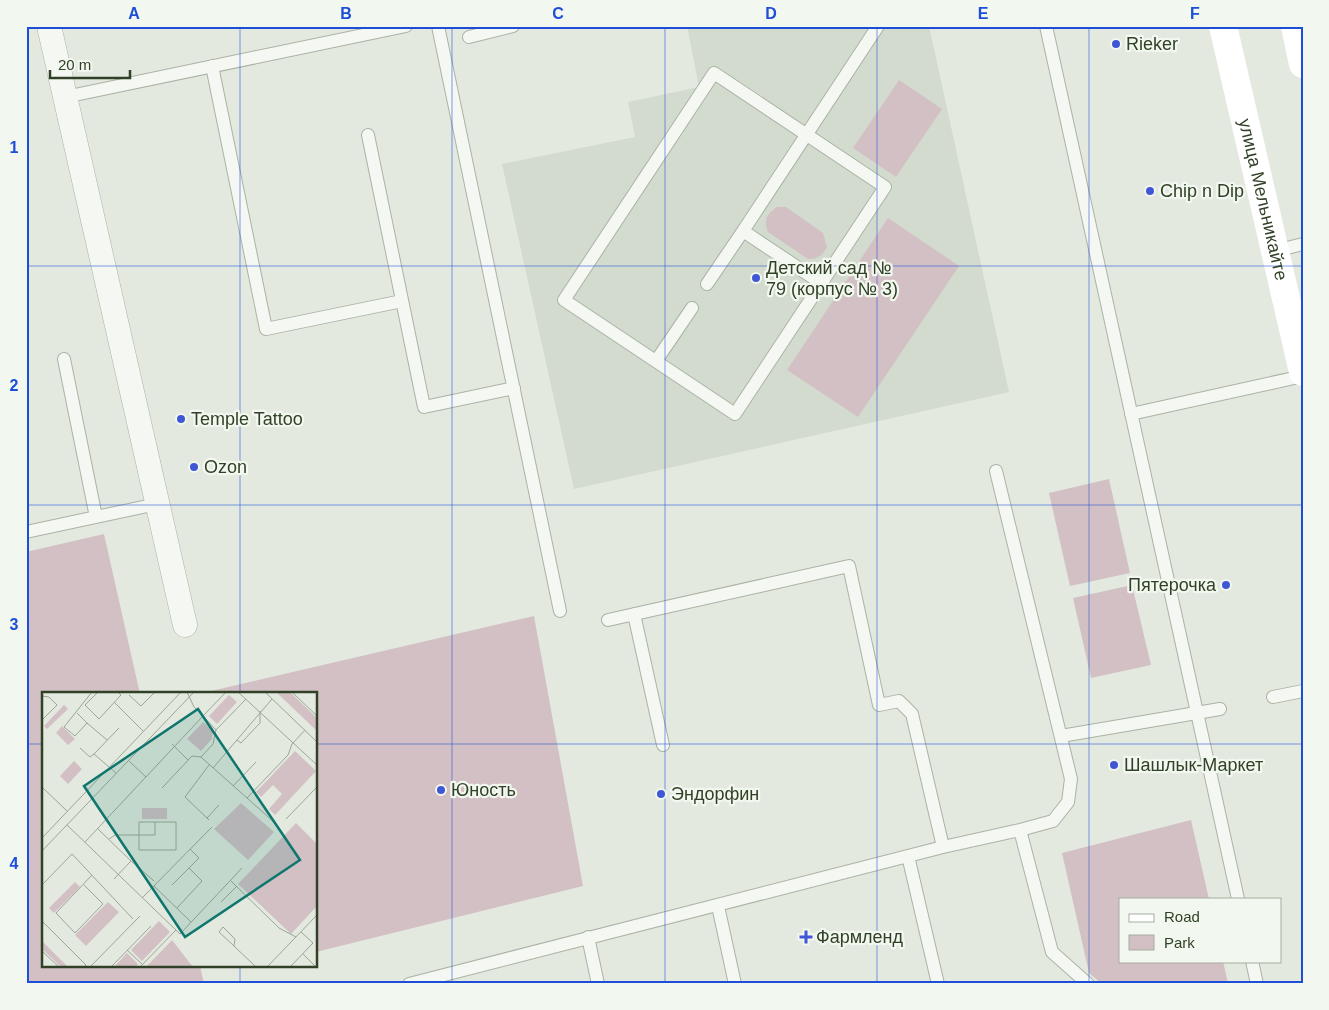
<svg xmlns="http://www.w3.org/2000/svg" width="1329" height="1010" viewBox="0 0 1329 1010" font-family="Helvetica,sans-serif">
  <style>
    .built { fill: #d2dbcd }
    .green { fill: #d3c0c5 }
    .lines { fill: none; stroke-linecap: round; stroke-linejoin: round }
    .lane-casing { stroke: #aab3a4; stroke-width: 14 }
    .street-casing { stroke: #aab3a4; stroke-width: 25 }
    .lane { stroke: #f4f7f2; stroke-width: 12 }
    .street { stroke: #f4f7f2; stroke-width: 24 }
    .secondary { stroke: #fff; stroke-width: 28 }
    .grid { fill: none; stroke: #1d4ed8; stroke-width: 1; stroke-opacity: 0.55 }
    .poi-dot { fill: #3f57d4; stroke: #f2f7ef; stroke-width: 2 }
    .labels { text-anchor: middle; stroke-width: 4.5; stroke-linejoin: round; paint-order: stroke }
    .poi-label { font-size: 18px; fill: #314127; stroke: #f2f7ef; text-anchor: start }
    .street-label { font-size: 18px; fill: #314127; stroke: #f2f7ef }
    .inset-road { fill: none; stroke: #9ca695; stroke-width: 1 }
    .view { fill: #0f766e; fill-opacity: 0.15; stroke: #0f766e; stroke-width: 2.5 }
    .inset-edge { fill: none; stroke: #314127; stroke-width: 2.5 }
    .neatline { fill: none; stroke: #1d4ed8; stroke-width: 2 }
    .grid-label { font-size: 16px; text-anchor: middle; font-weight: bold; fill: #1d4ed8 }
  </style>
  <rect width="100%" height="100%" fill="#e3e9df"/>
  <path class="built" d="M 687,26 L 929,26 L 1009,392 L 574,489 L 502,164 L 635,137 L 628,102 L 699,87 Z"/>
  <path class="green" d="M 899,80 L 942,109 L 896,177 L 853,148 Z
    M 777,207 L 786,207 L 823,233 L 827,247 C 822,256 818,259 808,259 L 768,232 C 763,220 767,214 777,207 Z
    M 888,218 L 959,266 L 858,417 L 787,370 Z
    M 1109,479 L 1130,573 L 1070,586 L 1049,493 Z
    M 104,534 L 140,694 L 44,694 L 44,966 L 200,966 L 204,984 L 26,984 L 26,552 Z
    M 1132,585 L 1151,665 L 1091,678 L 1073,598 Z
    M 534,616 L 583,886 L 316,952 L 316,694 L 207,694 L 207,692 Z
    M 1191,820 L 1209,899 L 1120,899 L 1120,961 L 1223,961 L 1228,984 L 1102,984 L 1089,973 L 1062,853 Z"/>
  <g class="lines">
    <defs>
      <path id="lane" d="M 438,26 L 560,611
        M 1046,26 L 1238,899
        M 469,37 L 513,26
        M 212,66 L 266,329 L 402,301
        M 714,73 L 885,187 L 735,414 L 564,300 Z
        M 65,97 L 406,26
        M 368,135 L 424,407 L 514,388
        M 1275,251 L 1303,244
        M 821,283 L 743,231 L 878,26
        M 707,284 L 743,231
        M 64,359 L 96,517
        M 656,361 L 692,308
        M 1131,414 L 1303,376
        M 996,471 L 1071,779 L 1068,802 L 1053,821 L 1020,830
        M 26,532 L 157,504
        M 634,614 L 663,745
        M 608,620 L 849,566 L 879,705 L 899,701 L 912,714 L 943,847
        M 1273,697 L 1303,691
        M 1061,736 L 1220,709
        M 908,856 L 938,984
        M 718,906 L 735,984
        M 588,937 L 598,984
        M 1252,961 L 1257,984
        M 409,984 L 943,847 L 1020,830 L 1052,952 L 1088,984"/>
      <path id="street" d="M 49,26 L 185,625"/>
    </defs>
    <use href="#lane" class="lane-casing"/>
    <use href="#street" class="street-casing"/>
    <use href="#lane" class="lane"/>
    <use href="#street" class="street"/>
    <g class="secondary">
      <path id="s1" d="M 1223,26 L 1303,372"/>
      <path d="M 1295,26 L 1303,64"/>
    </g>
  </g>
  <path class="grid" d="M 240,26 L 240,694M 452,26 L 452,984M 665,26 L 665,984M 877,26 L 877,984M 1089,26 L 1089,984M 26,266 L 1303,266M 26,505 L 1303,505M 26,744 L 44,744M 316,744 L 1303,744M 240,966 L 240,984"/>
  <g class="poi-dot">
    <circle cx="1116" cy="44" r="5"/>
    <circle cx="1150" cy="191" r="5"/>
    <circle cx="756" cy="278" r="5"/>
    <circle cx="181" cy="419" r="5"/>
    <circle cx="194" cy="467" r="5"/>
    <circle cx="1226" cy="585" r="5"/>
    <circle cx="1114" cy="765" r="5"/>
    <circle cx="441" cy="790" r="5"/>
    <circle cx="661" cy="794" r="5"/>
    <path d="M803.5 929.5h5v5h5v5h-5v5h-5v-5h-5v-5h5z"/>
  </g>
  <g class="labels">
    <g class="poi-label">
      <text x="1126" y="50">Rieker</text>
      <text x="1160" y="197">Chip n Dip</text>
      <text x="766" y="274">Детский сад №<tspan x="766" dy="21">79 (корпус № 3)</tspan></text>
      <text x="191" y="425">Temple Tattoo</text>
      <text x="204" y="473">Ozon</text>
      <text x="1216" y="591" text-anchor="end">Пятерочка</text>
      <text x="1124" y="771">Шашлык-Маркет</text>
      <text x="451" y="796">Юность</text>
      <text x="671" y="800">Эндорфин</text>
      <text x="816" y="943">Фармленд</text>
    </g>
    <g class="street-label">
      <text dy="6" stroke="none"><textPath href="#s1" startOffset="178">улица Мельникайте</textPath></text>
    </g>
  </g>
  <g transform="translate(42 692)">
    <rect width="275" height="275" fill="#e3e9df"/>
    <path d="M 234,0 L 248,0 L 275,26 L 275,39 ZM 187,3 L 195,10 L 175,32 L 167,24 ZM 22,13 L 26,17 L 5,37 L 2,34 ZM 161,30 L 171,39 L 170,47 L 159,59 L 145,47 ZM 20,34 L 33,47 L 26,53 L 14,41 ZM 253,59 L 274,79 L 233,123 L 227,117 L 240,102 L 231,93 L 219,105 L 214,100 ZM 32,69 L 40,77 L 26,92 L 18,84 ZM 199,111 L 232,140 L 206,168 L 172,137 ZM 100,116 L 125,116 L 125,127 L 100,127 ZM 254,131 L 275,152 L 275,214 L 249,242 L 196,192 ZM 33,190 L 38,195 L 12,221 L 7,216 ZM 66,210 L 77,220 L 44,254 L 33,243 ZM 117,229 L 128,240 L 100,269 L 89,258 ZM 130,248 L 151,275 L 104,275 ZM 0,249 L 26,275 L 19,275 L 0,257 ZM 85,261 L 96,272 L 94,275 L 72,275 Z" fill="#d3c0c5"/>
    <path class="inset-road" d="M 56,0 L 43,13 L 57,27 L 79,3 L 76,0M 145,0 L 152,15 L 161,24 L 184,0M 196,0 L 275,73M 223,0 L 275,50M 250,0 L 275,24M 87,3 L 99,14 L 113,0M 0,4 L 7,5 L 15,13 L 0,28M 72,10 L 101,39M 35,21 L 45,31 L 33,44 L 22,35 L 50,0M 45,31 L 65,48M 174,38 L 204,7M 195,48 L 199,51 L 218,31 L 218,19M 130,52 L 146,68M 38,56 L 48,65 L 52,62M 86,68 L 104,85M 167,73 L 143,105 L 167,128M 171,76 L 230,7M 74,81 L 52,62 L 77,36M 191,94 L 214,70M 0,95 L 25,119M 120,96 L 150,64 L 159,65M 205,106 L 246,63 L 250,52 L 263,38M 165,126 L 177,113M 244,127 L 275,95M 97,130 L 134,130 L 134,158 L 97,158 ZM 25,133 L 138,242 L 200,176M 55,136 L 89,169 L 72,187M 0,146 L 139,0M 67,147 L 73,143 L 113,143 L 113,130M 43,150 L 161,24 L 174,38 L 171,52 L 159,65 L 233,131M 0,159 L 152,0M 89,169 L 112,189M 189,189 L 237,236 L 254,245M 0,193 L 30,162 L 91,227M 42,193 L 61,212 L 33,241 L 14,221 L 50,183M 130,193 L 157,166 L 148,157M 112,194 L 149,230M 100,206 L 170,135M 179,210 L 195,194M 135,216 L 160,189 L 147,176M 0,229 L 44,273 L 42,275M 192,254 L 193,247 L 181,235 L 177,240 L 192,254 L 213,274 L 214,275M 85,258 L 100,272M 0,259 L 17,275M 261,262 L 274,275M 48,275 L 98,224M 69,275 L 109,234M 98,275 L 134,238M 225,275 L 275,223M 248,275 L 271,251 L 259,240"/>
    <path class="view" d="M 156,17 L 258,168 L 143,245 L 42,94 Z"/>
    <rect width="275" height="275" class="inset-edge"/>
  </g>
  <rect width="1329" height="1010" fill="none" stroke="#f2f7ef" stroke-width="55"/>
  <rect x="1119" y="898" width="162" height="65" fill="#f2f7ef" stroke="#a5ae9f"/>
  <rect x="1129" y="914" width="25" height="8" fill="#ffffff" stroke="#a5ae9f"/>
  <text x="1164" y="922" font-size="15" fill="#314127">Road</text>
  <rect x="1129" y="935" width="25" height="15" fill="#d3c0c5" stroke="#a5ae9f"/>
  <text x="1164" y="948" font-size="15" fill="#314127">Park</text>
  <path d="M50 70v8h80v-8" fill="none" stroke="#314127" stroke-width="2.5"/>
  <text x="58" y="70" font-size="15" fill="#314127" stroke="#f2f7ef" stroke-width="4" paint-order="stroke">20 m</text>
  <rect x="28" y="28" width="1274" height="954" class="neatline"/>
  <g class="grid-label">
    <text x="134" y="19">A</text>
    <text x="346" y="19">B</text>
    <text x="558" y="19">C</text>
    <text x="771" y="19">D</text>
    <text x="983" y="19">E</text>
    <text x="1195" y="19">F</text>
    <text x="14" y="153">1</text>
    <text x="14" y="391">2</text>
    <text x="14" y="630">3</text>
    <text x="14" y="869">4</text>
  </g>
</svg>
